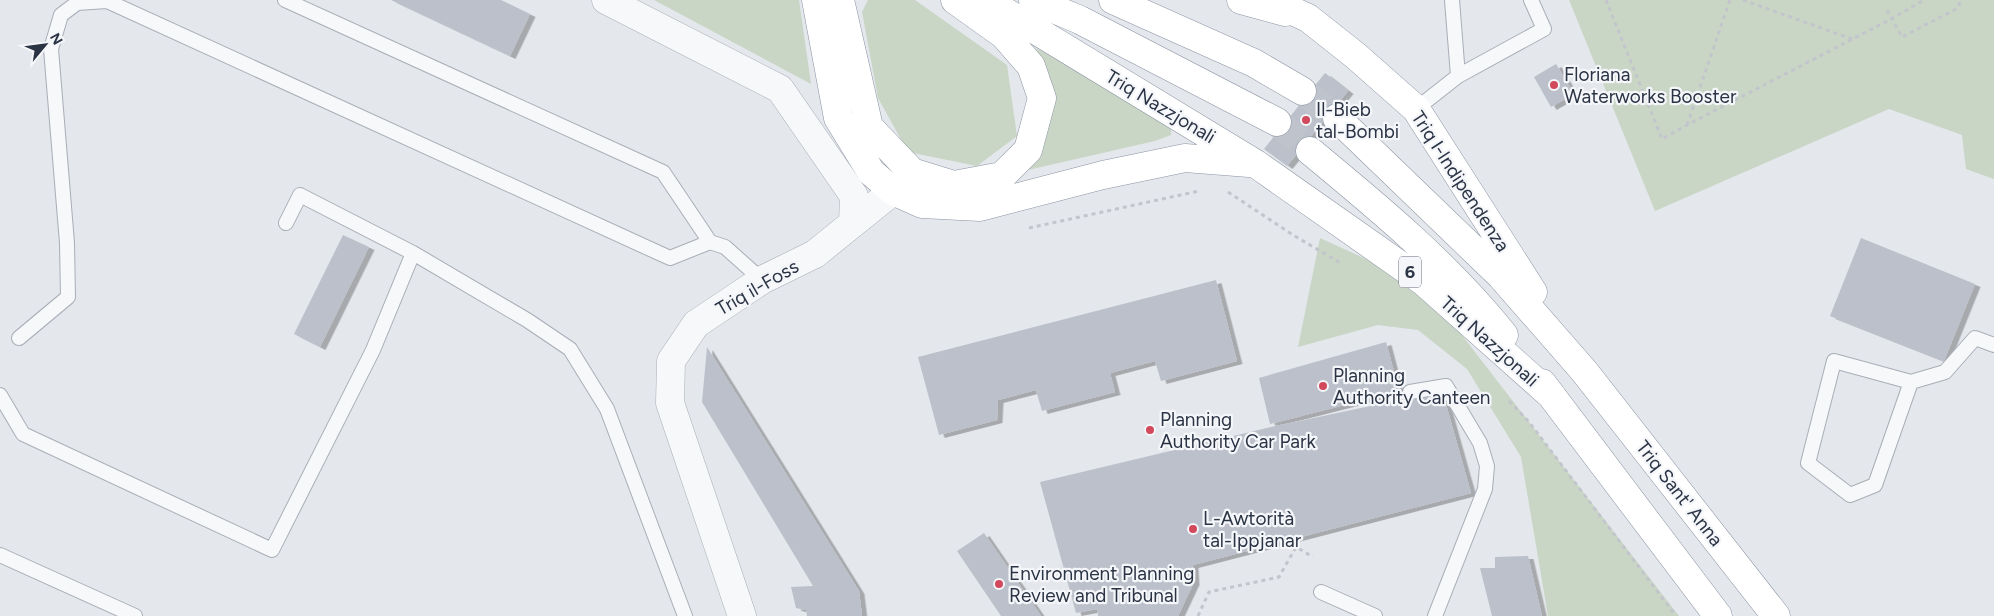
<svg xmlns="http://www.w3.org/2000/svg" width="1994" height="616" viewBox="0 0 1994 616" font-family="Figtree,sans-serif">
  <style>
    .green { fill: #c9d6c5 }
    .building { fill: #bbc0ca; filter: url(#shadow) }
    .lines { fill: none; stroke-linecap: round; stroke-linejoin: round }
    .highway-tunnel { stroke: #bfc3cb; stroke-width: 28; stroke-dasharray: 28 14; stroke-linecap: butt }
    .lane-casing { stroke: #a9aeb7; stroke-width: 16 }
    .street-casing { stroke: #a9aeb7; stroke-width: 29 }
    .highway-casing { stroke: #8b94a3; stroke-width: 29 }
    .path { stroke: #c2c5cb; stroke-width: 3; stroke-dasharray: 4 4; stroke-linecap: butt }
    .lane { stroke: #f7f8fa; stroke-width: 14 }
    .street { stroke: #f7f8fa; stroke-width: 28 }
    .highway { stroke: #fff; stroke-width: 28 }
    .poi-dot { fill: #d1495b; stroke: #f4f6f9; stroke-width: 2 }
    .labels { text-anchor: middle; stroke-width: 4.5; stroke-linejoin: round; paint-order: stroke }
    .shield { fill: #f4f6f9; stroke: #676e7b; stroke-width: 1 }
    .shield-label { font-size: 18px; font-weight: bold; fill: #2b3445 }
    .poi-label { font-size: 19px; fill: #2b3445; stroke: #f4f6f9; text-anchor: start }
    .street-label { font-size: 19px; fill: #2b3445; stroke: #f4f6f9 }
  </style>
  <defs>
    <filter id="shadow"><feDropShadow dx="5.5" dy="3" stdDeviation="0" flood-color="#0004"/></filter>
  </defs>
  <rect width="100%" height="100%" fill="#e4e7ec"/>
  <path class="green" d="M 654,0 L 799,0 L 811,84 Z
    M 868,0 L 915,0 L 1007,65 L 1017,136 L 977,166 L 908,152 L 878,98 L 862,12 Z
    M 1569,0 L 1994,0 L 1994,179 L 1966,169 L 1962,135 L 1889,109 L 1655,211 Z
    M 1036,48 L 1171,123 L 1171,135 L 1155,141 L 1019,172 L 1043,141 L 1055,103 Z
    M 1320,238 L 1401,275 L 1454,325 L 1679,616 L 1548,616 L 1521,457 L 1467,369 L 1418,330 L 1378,325 L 1298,347 Z"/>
  <path class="building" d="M 391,0 L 501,0 L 530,14 L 510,56 Z
    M 1556,64 L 1574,94 L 1551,107 L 1534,77 Z
    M 1325,73 L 1348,91 L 1287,166 L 1264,149 Z
    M 343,235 L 369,247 L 320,347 L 294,334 Z
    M 1861,238 L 1975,284 L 1944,361 L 1830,316 Z
    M 1216,280 L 1237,361 L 1161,381 L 1155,361 L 1110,373 L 1115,392 L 1042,411 L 1036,390 L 998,400 L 997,420 L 939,435 L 918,357 Z
    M 1386,342 L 1399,391 L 1270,424 L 1259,378 Z
    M 707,347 L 859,591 L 862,616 L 807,616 L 806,610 L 796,608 L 791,587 L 813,586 L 702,402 Z
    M 1432,393 L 1443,394 L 1471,493 L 1193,565 L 1194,582 L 1178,616 L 1098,616 L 1097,609 L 1076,613 L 1040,482 L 1271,427 Z
    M 984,533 L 1041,616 L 1001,616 L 957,551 Z
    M 1528,556 L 1542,616 L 1492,616 L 1480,568 L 1495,568 L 1495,557 Z"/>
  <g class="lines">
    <path class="highway-tunnel" d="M 1302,91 L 1337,118
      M 1277,122 L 1310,151"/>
    <defs>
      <path id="lane" d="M 285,0 L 663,172 L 710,242 L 725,247 L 762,280
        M 1458,76 L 1544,29 L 1531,0
        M 1416,109 L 1458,76 L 1452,0
        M 286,223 L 300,195 L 413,253
        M 19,338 L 68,297 L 67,243 L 51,49 L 61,15 L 77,3 L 107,1 L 670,258 L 710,242
        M 1911,382 L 1875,485 L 1850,495 L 1808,463 L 1834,361 L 1911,382 L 1945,372 L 1975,338 L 1994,345
        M 1410,392 L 1446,386 L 1480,443 L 1487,466 L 1485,489 L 1435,616
        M 0,395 L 23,434 L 272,550 L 373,350 L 413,253 L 527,320 L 570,349 L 607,409 L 685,616
        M 0,555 L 135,616
        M 1321,592 L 1375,616"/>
      <path id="street" d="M 606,0 L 780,89 L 854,196 L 853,223
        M 742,616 L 670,403 L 671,361 L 696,324 L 762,280 L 815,254 L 893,191"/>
      <path id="highway" d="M 816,0 L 838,118 L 871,172 L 893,191 L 922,204 L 980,207 L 1103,175 L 1185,158 L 1249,163
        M 840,0 L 869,127 L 912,172 L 954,185 L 1002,176 L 1028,150 L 1042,98 L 1031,66 L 1004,35 L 955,0
        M 986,0 L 1256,164 L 1424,282 L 1552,396
        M 1033,0 L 1080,20 L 1277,122
        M 1113,0 L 1254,63 L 1302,91
        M 1241,0 L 1285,12
        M 1269,0 L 1308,18 L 1356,56 L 1416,109 L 1533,292
        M 1337,118 L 1501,276 L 1584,371 L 1776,616
        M 1310,151 C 1379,208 1448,265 1504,335
        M 1542,383 L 1718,616"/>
    </defs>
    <use href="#lane" class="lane-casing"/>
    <use href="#street" class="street-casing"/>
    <use href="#highway" class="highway-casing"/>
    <path class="path" d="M 1606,0 L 1662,139 L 1687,125 L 1891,19 L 1924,0
      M 1743,0 L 1852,39
      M 1887,10 L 1902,37 L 1958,8 L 1961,0
      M 1687,125 L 1730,0
      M 1228,192 L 1293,235 L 1339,262
      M 1029,228 L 1199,191
      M 1509,401 L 1529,422 L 1676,616
      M 1198,616 L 1209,592 L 1279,577 L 1296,547 L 1313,557"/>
    <use href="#lane" class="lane"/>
    <use href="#street" class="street"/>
    <use href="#highway" class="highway"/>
  </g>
  <g class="poi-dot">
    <circle cx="1554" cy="85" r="5"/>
    <circle cx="1306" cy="120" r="5"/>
    <circle cx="1323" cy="386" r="5"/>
    <circle cx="1150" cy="430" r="5"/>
    <circle cx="1193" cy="529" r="5"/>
    <circle cx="999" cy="584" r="5"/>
  </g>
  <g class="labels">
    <rect class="shield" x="1399" y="256.5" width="22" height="31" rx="4"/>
    <g class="shield-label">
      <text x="1410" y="278">6</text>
    </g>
    <g class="poi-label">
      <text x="1564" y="81">Floriana<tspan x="1564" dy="22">Waterworks Booster</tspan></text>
      <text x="1316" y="116">Il-Bieb<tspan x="1316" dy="22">tal-Bombi</tspan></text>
      <text x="1333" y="382">Planning<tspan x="1333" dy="22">Authority Canteen</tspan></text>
      <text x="1160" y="426">Planning<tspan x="1160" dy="22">Authority Car Park</tspan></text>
      <text x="1203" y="525">L-Awtorità<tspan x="1203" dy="22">tal-Ippjanar</tspan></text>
      <text x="1009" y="580">Environment Planning<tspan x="1009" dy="22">Review and Tribunal</tspan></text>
    </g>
    <g class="street-label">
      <text transform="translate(1161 106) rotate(31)" y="7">Triq Nazzjonali</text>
      <text transform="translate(1461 181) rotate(57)" y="7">Triq l-Indipendenza</text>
      <text transform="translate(757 287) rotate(-30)" y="7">Triq il-Foss</text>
      <text transform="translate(1490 341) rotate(42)" y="7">Triq Nazzjonali</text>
      <text transform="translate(1680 493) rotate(52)" y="7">Triq Sant' Anna</text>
    </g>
  </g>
  <g transform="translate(45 45) rotate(61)" stroke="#f4f6f9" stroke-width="4" paint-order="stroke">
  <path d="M0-4L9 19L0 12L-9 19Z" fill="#2b3445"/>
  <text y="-8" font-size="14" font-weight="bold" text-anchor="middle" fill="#2b3445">N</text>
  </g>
</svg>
